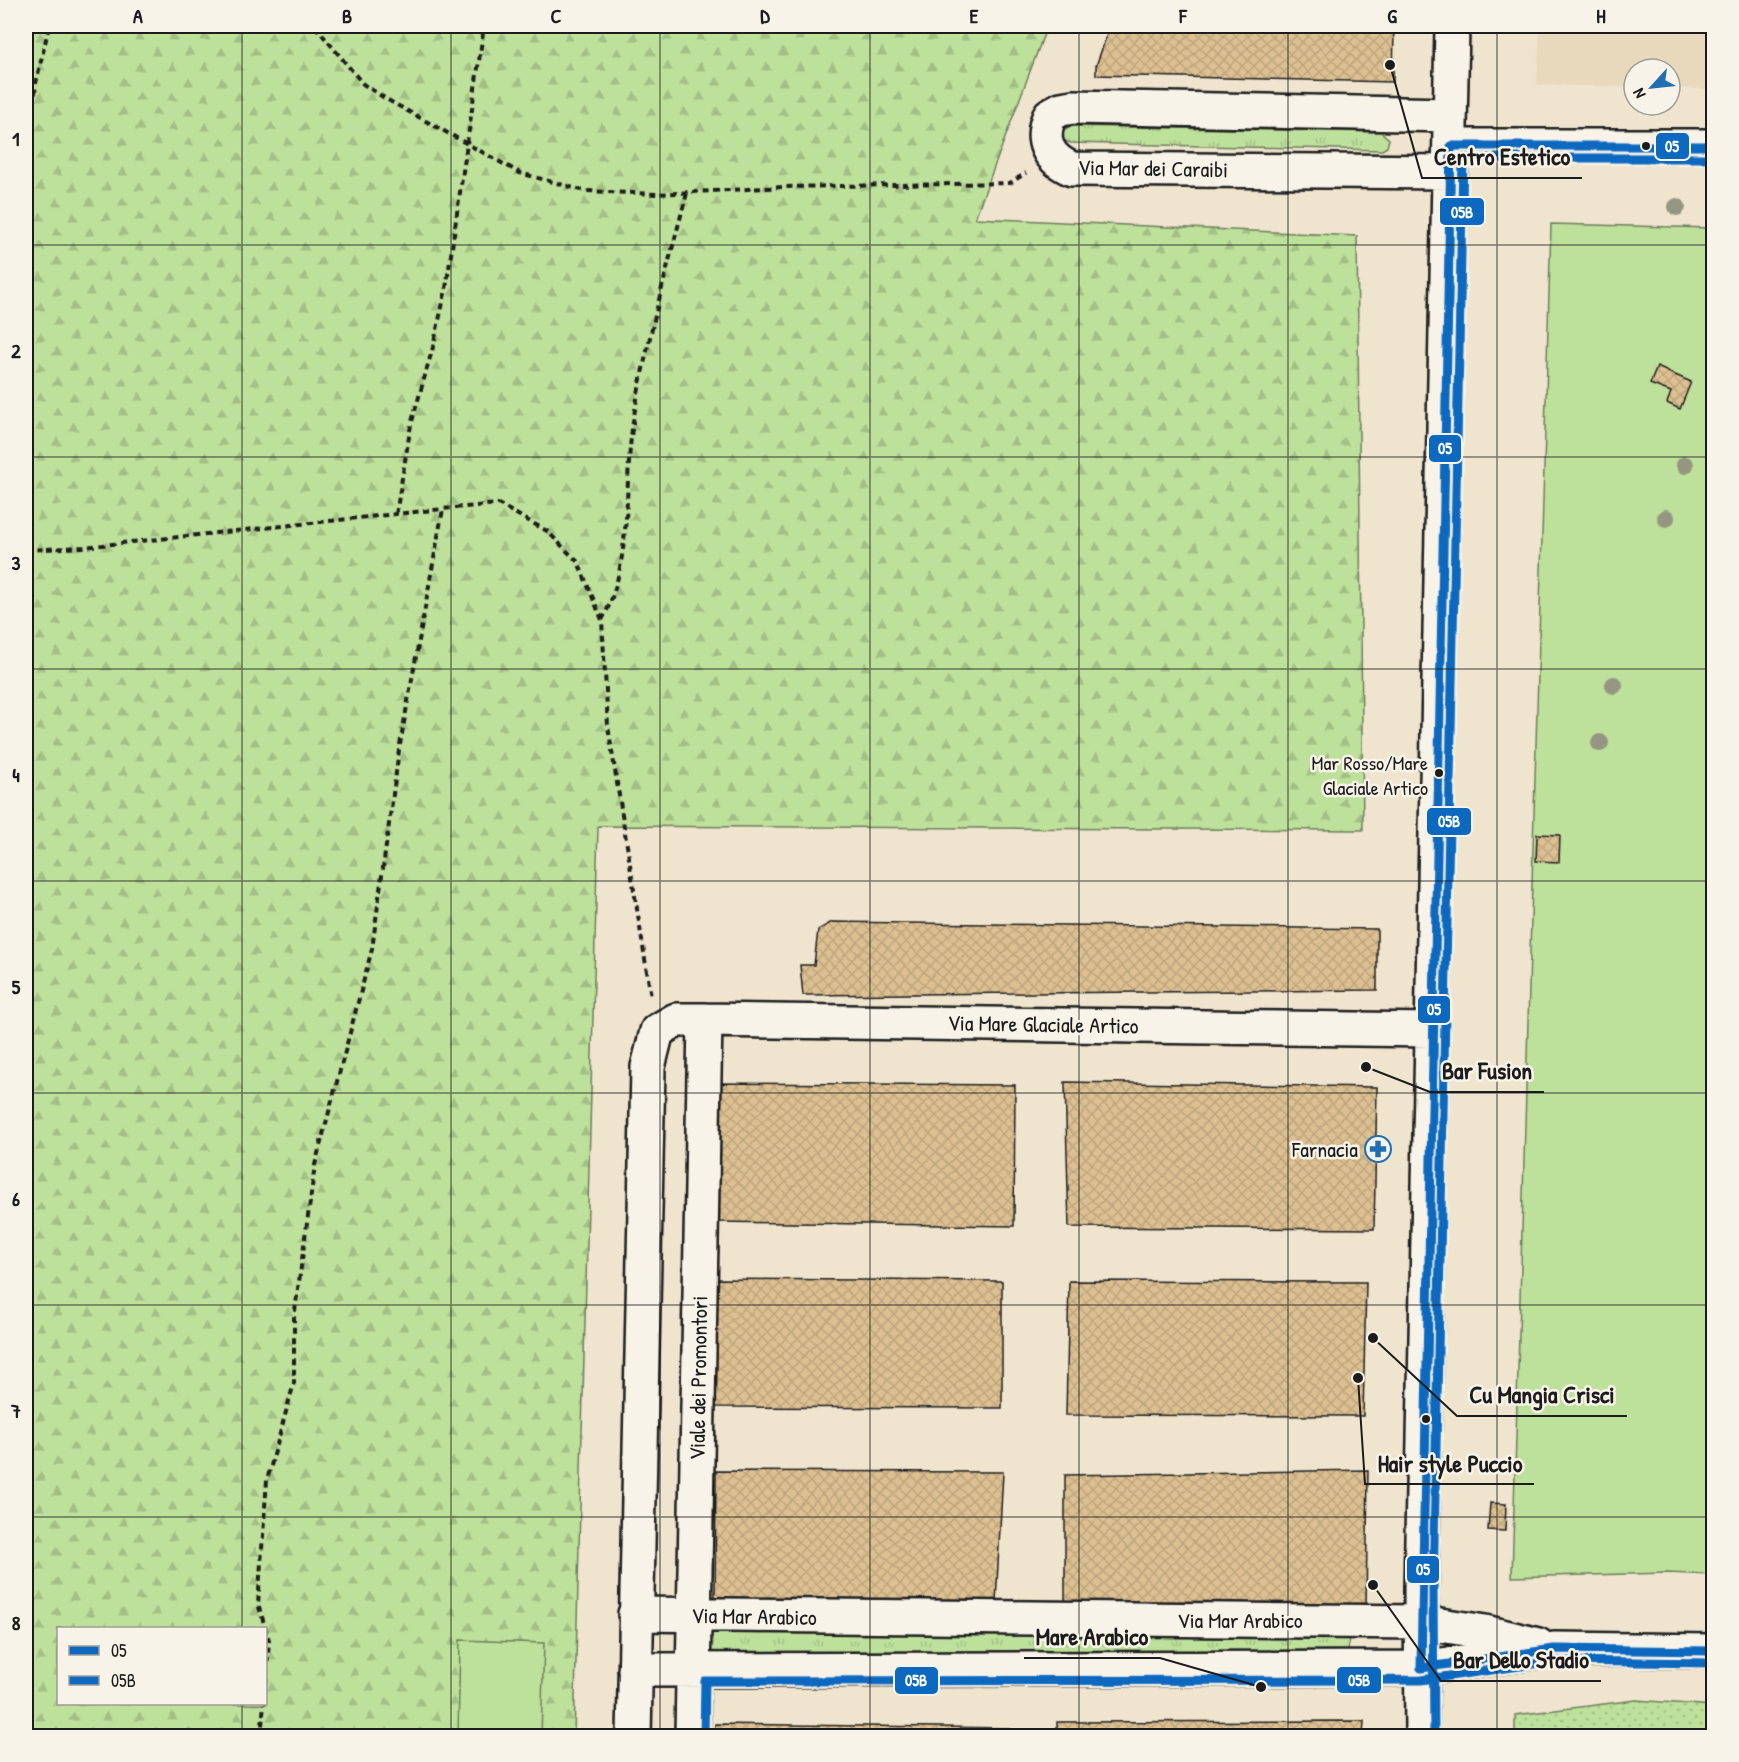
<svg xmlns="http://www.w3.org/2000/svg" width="1739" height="1762" viewBox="0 0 1739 1762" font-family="'Patrick Hand',sans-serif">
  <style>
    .built { fill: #e9d9bc }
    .grass { fill: url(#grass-tufts); stroke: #6c7e5b; stroke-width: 1.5 }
    .forest { fill: url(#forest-firs); stroke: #6c7e5b; stroke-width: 1.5; fill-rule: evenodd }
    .park { fill: url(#park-dots); stroke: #6c7e5b; stroke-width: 1.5 }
    .garden { fill: #bde09a; stroke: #6c7e5b; stroke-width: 1.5 }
    .building { fill: url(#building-cross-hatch); stroke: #1c1c1c; stroke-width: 1.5 }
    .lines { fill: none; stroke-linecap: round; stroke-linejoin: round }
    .minor-casing { stroke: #1c1c1c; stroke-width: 38 }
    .path { stroke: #1c1c1c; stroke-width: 4; stroke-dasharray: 6 4.5; stroke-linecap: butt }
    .minor { stroke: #f7f3e8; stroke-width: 33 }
    .bus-1-casing { stroke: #f7f3e8; stroke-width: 14 }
    .bus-2-casing { stroke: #f7f3e8; stroke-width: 14 }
    .bus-1 { stroke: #0c69bf; stroke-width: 9 }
    .bus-2 { stroke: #0c69bf; stroke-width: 9 }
    .tree { fill: #959681 }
    .grid { fill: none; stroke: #1c1c1c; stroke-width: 1.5; stroke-opacity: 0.55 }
    .bus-dot { fill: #1c1c1c; stroke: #f7f3e8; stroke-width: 2 }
    .labels { text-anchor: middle; stroke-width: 5; stroke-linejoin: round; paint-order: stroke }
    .bus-label { font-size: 20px; fill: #1c1c1c; stroke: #f7f3e8; text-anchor: end }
    .street-label { font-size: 22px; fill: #1c1c1c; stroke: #f7f3e8 }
    .poi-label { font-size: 22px; fill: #1c1c1c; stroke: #f7f3e8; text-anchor: end }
    .leader { fill: none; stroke: #1c1c1c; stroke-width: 2 }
    .callout-dot { fill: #1c1c1c; stroke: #f7f3e8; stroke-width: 2 }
    .callout-label { font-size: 24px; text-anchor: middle; font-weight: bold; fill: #1c1c1c; stroke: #f7f3e8; stroke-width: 5; stroke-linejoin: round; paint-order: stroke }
    .line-badge { stroke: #f7f3e8; stroke-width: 2 }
    .badge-label { font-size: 16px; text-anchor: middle; font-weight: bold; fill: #fff }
    .neatline { fill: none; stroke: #1c1c1c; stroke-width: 2 }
    .grid-label { font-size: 20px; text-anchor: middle; font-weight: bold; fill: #1c1c1c }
  </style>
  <defs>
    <pattern id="grass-tufts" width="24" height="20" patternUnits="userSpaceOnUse" patternTransform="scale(1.5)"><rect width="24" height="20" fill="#bde09a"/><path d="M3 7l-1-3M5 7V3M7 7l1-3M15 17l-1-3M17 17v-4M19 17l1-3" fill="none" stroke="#a2c084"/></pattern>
    <pattern id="forest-firs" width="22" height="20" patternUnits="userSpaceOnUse" patternTransform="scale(1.5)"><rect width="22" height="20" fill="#bde09a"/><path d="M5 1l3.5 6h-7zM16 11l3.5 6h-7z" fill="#a2c084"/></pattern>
    <pattern id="park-dots" width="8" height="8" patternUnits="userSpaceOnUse" patternTransform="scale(1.5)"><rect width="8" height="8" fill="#bde09a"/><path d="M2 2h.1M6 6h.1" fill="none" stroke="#a2c084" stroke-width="1.8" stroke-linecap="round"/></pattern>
    <pattern id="building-cross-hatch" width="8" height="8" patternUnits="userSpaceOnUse" patternTransform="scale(1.5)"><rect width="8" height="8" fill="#dcc091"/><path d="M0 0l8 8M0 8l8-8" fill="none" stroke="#bca47c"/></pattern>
  </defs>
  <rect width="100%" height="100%" fill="#efe4ce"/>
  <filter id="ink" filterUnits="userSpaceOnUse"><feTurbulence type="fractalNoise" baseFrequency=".0167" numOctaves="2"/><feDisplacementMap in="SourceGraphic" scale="12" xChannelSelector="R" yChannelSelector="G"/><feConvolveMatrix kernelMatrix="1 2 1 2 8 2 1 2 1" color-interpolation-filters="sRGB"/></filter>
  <g filter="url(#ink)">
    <path class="built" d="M 1540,26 L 1713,26 L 1713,89 L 1670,88 L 1670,69 L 1634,69 L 1634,87 L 1537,85 Z"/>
    <path class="grass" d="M 1071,126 L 1381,132 L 1389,139 L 1387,147 L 1382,150 L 1071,143 L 1065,141 L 1062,138 L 1063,130 Z
      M 711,1627 L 1349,1629 L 1348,1660 L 711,1655 Z"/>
    <path class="forest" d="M 26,26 L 1047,26 L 975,218 L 1357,236 L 1363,830 L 598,826 L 574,1736 L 26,1736 ZM 58,1628 L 266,1628 L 266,1704 L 58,1704 Z"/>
    <path class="park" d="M 1636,1700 L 1713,1706 L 1713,1736 L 1515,1736 L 1515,1715 Z"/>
    <path class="garden" d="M 1551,224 L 1713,228 L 1713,1575 L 1668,1573 L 1512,1577 Z
      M 460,1640 L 544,1643 L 541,1736 L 458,1736 Z"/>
    <path class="building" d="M 1110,26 L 1394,26 L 1393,82 L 1096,75 L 1096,66 Z
      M 1657,367 L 1691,382 L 1680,409 L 1667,403 L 1671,392 L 1650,384 Z
      M 1537,834 L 1560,835 L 1559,862 L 1536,861 Z
      M 832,922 L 1377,929 L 1377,990 L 803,995 L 800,965 L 814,965 L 818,930 Z
      M 1065,1082 L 1377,1087 L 1374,1229 L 1069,1227 Z
      M 714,1083 L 1015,1085 L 1014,1226 L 715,1222 Z
      M 715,1279 L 1002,1281 L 1002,1408 L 715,1407 Z
      M 1069,1281 L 1366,1282 L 1363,1416 L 1066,1415 Z
      M 1368,1470 L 1366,1607 L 1065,1608 L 1065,1475 Z
      M 716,1471 L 1003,1472 L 996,1602 L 715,1597 Z
      M 1490,1503 L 1506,1504 L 1505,1531 L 1488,1530 Z
      M 1364,1721 L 1363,1736 L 1057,1736 L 1057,1722 Z
      M 715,1724 L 1009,1728 L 1009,1736 L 715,1736 Z"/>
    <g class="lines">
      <defs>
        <path id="minor" d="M 1450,115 L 1073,107 L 1061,109 L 1050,115 C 1039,140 1047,158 1072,169 L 1451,172
          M 1451,146 L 1714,146
          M 635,1614 L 1421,1622 L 1485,1632 L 1538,1645
          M 635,1670 L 1421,1668 L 1554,1649 L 1714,1651
          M 634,1736 L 648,1067 L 657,1031 L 676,1020 L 705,1020 L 1432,1030
          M 692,1736 L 705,1020
          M 1422,1736 L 1421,1590 L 1452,26"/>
      </defs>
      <use href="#minor" class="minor-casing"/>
      <path class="path" d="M 315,26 L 363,84 L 386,99 L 520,173 L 585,191 L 658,194 L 783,187 L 1010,183 L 1026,173
        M 26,178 L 36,83 L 49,26
        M 396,514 L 411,425 L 433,347 L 446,289 L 484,26
        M 26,550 L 84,547 L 443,509
        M 602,620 C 635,560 622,476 635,410 C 648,337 668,264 687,193
        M 266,1684 L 269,1640 L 258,1604 L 267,1480 L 294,1383 L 294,1318 L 315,1165 L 372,949 L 399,750 L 443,509 L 498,504 L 547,531 L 578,562 L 602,620 L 608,726 L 651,997
        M 261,1736 L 264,1704"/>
      <use href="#minor" class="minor"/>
      <defs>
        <path id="bus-1" d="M 1451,146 L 1421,1668 L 1554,1649 L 1714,1651
          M 1451,146 L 1714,146"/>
        <path id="bus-2" d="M 704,1736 L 705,1681 L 1421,1680 L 1555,1661 L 1714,1663
          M 1434,1736 L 1433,1590 L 1463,158 L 1714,158"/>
      </defs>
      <use href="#bus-1" class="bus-1-casing"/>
      <use href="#bus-2" class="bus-2-casing"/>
      <use href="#bus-1" class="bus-1"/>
      <use href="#bus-2" class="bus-2"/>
    </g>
    <g class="tree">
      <circle cx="1677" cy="207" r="9"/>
      <circle cx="1685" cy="465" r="9"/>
      <circle cx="1666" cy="518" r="9"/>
      <circle cx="1614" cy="685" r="9"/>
      <circle cx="1600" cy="743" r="9"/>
    </g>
  </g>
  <path class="grid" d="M 242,26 L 242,1628M 451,26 L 451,1736M 660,26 L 660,1736M 870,26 L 870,1736M 1079,26 L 1079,1736M 1288,26 L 1288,1736M 1497,26 L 1497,1736M 26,245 L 1714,245M 26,457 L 1714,457M 26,669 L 1714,669M 26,881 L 1714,881M 26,1093 L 1714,1093M 26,1305 L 1714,1305M 26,1517 L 1714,1517M 242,1704 L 242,1736"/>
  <defs>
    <symbol id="pharmacy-ring" viewBox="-11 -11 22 22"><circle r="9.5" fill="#f7f3e8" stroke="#1f6fb2" stroke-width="1.5"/><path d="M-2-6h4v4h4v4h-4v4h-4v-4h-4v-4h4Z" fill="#1f6fb2"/></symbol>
  </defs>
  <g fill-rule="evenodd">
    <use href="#pharmacy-ring" x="1363" y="1134" width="30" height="30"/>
  </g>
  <g class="bus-dot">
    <circle cx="1646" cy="146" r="5"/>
    <circle cx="1439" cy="773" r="5"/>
    <circle cx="1426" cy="1419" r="5"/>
  </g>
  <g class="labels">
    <g class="bus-label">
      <text x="1428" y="770">Mar Rosso/Mare<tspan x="1428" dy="25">Glaciale Artico</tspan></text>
    </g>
    <g class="street-label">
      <text transform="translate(1153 168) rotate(1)" y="8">Via Mar dei Caraibi</text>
      <text transform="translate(1043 1024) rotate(1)" y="8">Via Mare Glaciale Artico</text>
      <text transform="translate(698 1378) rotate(-89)" y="8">Viale dei Promontori</text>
      <text transform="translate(754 1616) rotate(1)" y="8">Via Mar Arabico</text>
      <text x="1240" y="1628">Via Mar Arabico</text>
    </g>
    <g class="poi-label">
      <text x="1358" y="1157">Farnacia</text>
    </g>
  </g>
  <path class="leader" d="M1390 65L1422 178H1582M1366 1067L1430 1092H1544M1373 1338L1457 1416H1627M1358 1378L1365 1484H1534M1261 1687L1160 1658H1024M1373 1585L1441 1681H1601"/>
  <g class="callout-dot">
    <circle cx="1390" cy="65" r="6"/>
    <circle cx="1366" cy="1067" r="6"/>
    <circle cx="1373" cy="1338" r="6"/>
    <circle cx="1358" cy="1378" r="6"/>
    <circle cx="1261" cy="1687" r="6"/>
    <circle cx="1373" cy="1585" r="6"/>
  </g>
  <g class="callout-label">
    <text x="1502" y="165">Centro Estetico</text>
    <text x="1487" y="1079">Bar Fusion</text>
    <text x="1542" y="1403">Cu Mangia Crisci</text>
    <text x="1450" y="1472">Hair style Puccio</text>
    <text x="1092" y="1645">Mare Arabico</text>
    <text x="1521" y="1668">Bar Dello Stadio</text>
  </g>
  <g class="line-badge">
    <rect x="1655" y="132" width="35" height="28" rx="6" fill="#0c69bf"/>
    <rect x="1439" y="197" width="46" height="29" rx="6" fill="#0c69bf"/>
    <rect x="1428" y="434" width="34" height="29" rx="6" fill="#0c69bf"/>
    <rect x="1426" y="807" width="46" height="29" rx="6" fill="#0c69bf"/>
    <rect x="1417" y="995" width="34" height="29" rx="6" fill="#0c69bf"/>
    <rect x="1406" y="1555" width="34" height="29" rx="6" fill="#0c69bf"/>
    <rect x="1336" y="1666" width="46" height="28" rx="6" fill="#0c69bf"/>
    <rect x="894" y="1666" width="45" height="29" rx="6" fill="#0c69bf"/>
  </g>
  <g class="badge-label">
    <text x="1672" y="152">05</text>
    <text x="1462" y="218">05B</text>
    <text x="1445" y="454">05</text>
    <text x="1449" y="827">05B</text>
    <text x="1434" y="1015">05</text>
    <text x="1423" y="1575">05</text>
    <text x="1359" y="1686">05B</text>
    <text x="916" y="1686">05B</text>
  </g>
  <rect width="1739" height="1762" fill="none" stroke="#f7f3e8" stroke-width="66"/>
  <rect x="57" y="1627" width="210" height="78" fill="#f7f3e8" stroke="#9f9d96" stroke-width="1.5"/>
  <rect x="69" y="1646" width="30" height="9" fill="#0c69bf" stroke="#9f9d96" stroke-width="1.5"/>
  <text x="111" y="1657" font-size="18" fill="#1c1c1c">05</text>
  <rect x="69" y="1676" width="30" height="9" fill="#0c69bf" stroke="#9f9d96" stroke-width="1.5"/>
  <text x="111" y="1687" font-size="18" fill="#1c1c1c">05B</text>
  <g transform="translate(1652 87) rotate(243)"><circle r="28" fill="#f7f3e8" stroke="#9f9d96" stroke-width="1.5"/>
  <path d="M0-4.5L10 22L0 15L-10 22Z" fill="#1f6fb2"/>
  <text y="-9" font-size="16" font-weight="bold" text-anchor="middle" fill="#1c1c1c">N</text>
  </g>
  <rect x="33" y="33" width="1673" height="1696" class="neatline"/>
  <g class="grid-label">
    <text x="138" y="23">A</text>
    <text x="347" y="23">B</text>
    <text x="556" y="23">C</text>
    <text x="765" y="23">D</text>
    <text x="974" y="23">E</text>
    <text x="1183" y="23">F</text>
    <text x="1392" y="23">G</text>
    <text x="1601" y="23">H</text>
    <text x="16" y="146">1</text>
    <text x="16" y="358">2</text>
    <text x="16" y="570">3</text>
    <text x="16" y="782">4</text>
    <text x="16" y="994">5</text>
    <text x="16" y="1206">6</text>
    <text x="16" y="1418">7</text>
    <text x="16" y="1630">8</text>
  </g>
</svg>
